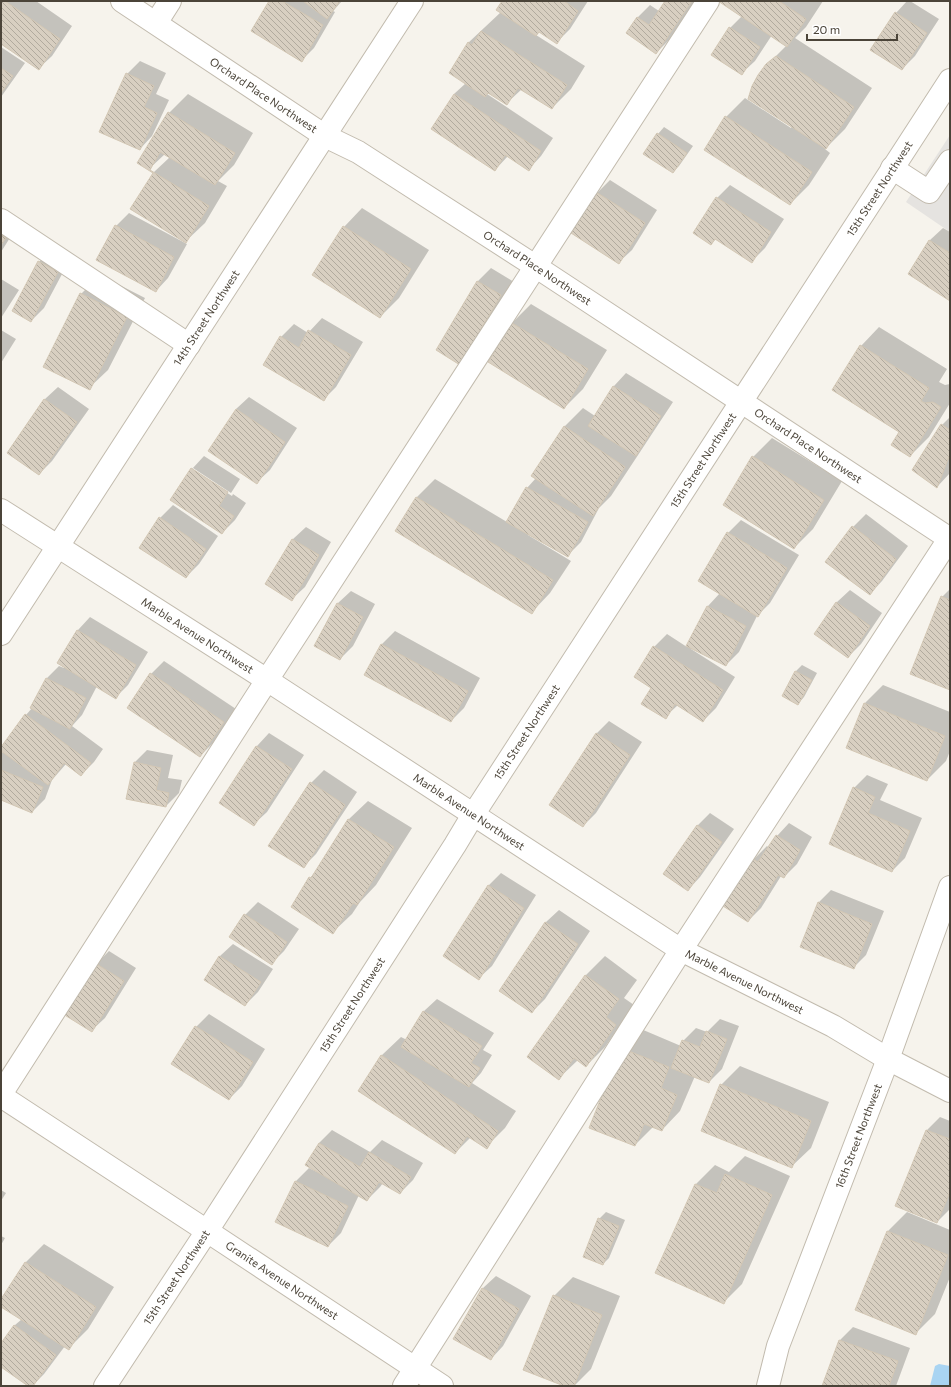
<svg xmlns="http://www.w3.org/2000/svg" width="951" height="1387" viewBox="0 0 951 1387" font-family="Commissioner,sans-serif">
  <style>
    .parking { fill: #e5e3e0 }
    .water { fill: #a9d4f2 }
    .shadow { fill: #0003 }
    .building { fill: url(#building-back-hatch); stroke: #d3c7b4 }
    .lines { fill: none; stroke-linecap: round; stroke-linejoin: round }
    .minor-casing { stroke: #c2bbae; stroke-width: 24 }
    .minor { stroke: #fff; stroke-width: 22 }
    .labels { text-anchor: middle; stroke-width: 3; stroke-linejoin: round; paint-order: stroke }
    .street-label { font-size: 11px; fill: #4b4439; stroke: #fff }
  </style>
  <defs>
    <pattern id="building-back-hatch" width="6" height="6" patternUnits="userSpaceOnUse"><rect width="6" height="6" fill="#d8cfc1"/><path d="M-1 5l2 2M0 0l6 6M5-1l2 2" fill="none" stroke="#b1aa9e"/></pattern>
  </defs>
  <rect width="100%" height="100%" fill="#f6f3ec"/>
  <path class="parking" d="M 950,135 L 950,232 L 906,202 Z"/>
  <path class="water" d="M 939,1364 L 950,1366 L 950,1386 L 930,1386 L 935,1366 Z"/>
  <path class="shadow" d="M 1,1 L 36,1 L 72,26 L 52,56 L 39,68 L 1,42 Z
    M 270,1 L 342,1 L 333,11 L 335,12 L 314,48 L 302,60 Z
    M 503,1 L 588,1 L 570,29 L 557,42 L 540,31 L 536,35 L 585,66 L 571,89 L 552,108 L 522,89 L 507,103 L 489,92 L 487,94 L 553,138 L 541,156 L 529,169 L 508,156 L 495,170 L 454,94 L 466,83 L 468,43 L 501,12 Z
    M 666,1 L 695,1 L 669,40 L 656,53 L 637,18 L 650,5 L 659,11 Z
    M 720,1 L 823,1 L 806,27 L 795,38 L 872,88 L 845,129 L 825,149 L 830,153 L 809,185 L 790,204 L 726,117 L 745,98 L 791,128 L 792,126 L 767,65 L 787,45 L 772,35 L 755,61 L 742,73 L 713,54 L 730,28 L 742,16 Z
    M 907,1 L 910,1 L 939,19 L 915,56 L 902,69 L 896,13 Z
    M 1,47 L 25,63 L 1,97 Z
    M 140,61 L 166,73 L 156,94 L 169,100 L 152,136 L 140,149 L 127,74 Z
    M 188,94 L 253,133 L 234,165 L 218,181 L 227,186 L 205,223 L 186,241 L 154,172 L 170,157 L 165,154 L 149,169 L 169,113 Z
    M 664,127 L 693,146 L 679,166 L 673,172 L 645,154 L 658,134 Z
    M 610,180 L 657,210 L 632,250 L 619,262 L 597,193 Z
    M 730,185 L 784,219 L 765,248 L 752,261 L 716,239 L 711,244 L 717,198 Z
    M 362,208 L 429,250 L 399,298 L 380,317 L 344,227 Z
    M 129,213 L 187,244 L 168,278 L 156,291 L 116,226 Z
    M 1,214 L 18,225 L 1,252 Z
    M 943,228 L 950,232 L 950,300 L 909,274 L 930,240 Z
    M 52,249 L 70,259 L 44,308 L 31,321 L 39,262 Z
    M 491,268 L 514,282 L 460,363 L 437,350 L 478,281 Z
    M 100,275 L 145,298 L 108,370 L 89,388 L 81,294 Z
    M 1,279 L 19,290 L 1,318 Z
    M 531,304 L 607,350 L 583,389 L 564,408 L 489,362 L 512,323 Z
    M 322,318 L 363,342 L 336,387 L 324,399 L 281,337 L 294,324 L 308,333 Z
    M 879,327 L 947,369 L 939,382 L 945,385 L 950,384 L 950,403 L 929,437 L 910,456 L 901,431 L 861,346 Z
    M 1,330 L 16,339 L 1,363 Z
    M 626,373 L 673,402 L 611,496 L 599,508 L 581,542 L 568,555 L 528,533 L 528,535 L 571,561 L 550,593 L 532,612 L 416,498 L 435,479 L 507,522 L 527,488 L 536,478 L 564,427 L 583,408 L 595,416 L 614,386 Z
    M 58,387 L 89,409 L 52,461 L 39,474 L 8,452 L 45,399 Z
    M 249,397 L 297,428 L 270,470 L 257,482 L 236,409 Z
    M 950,417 L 950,473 L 937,487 L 942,425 Z
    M 772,438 L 842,481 L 813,529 L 794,548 L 753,457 Z
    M 204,456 L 240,479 L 231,493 L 193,468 L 193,471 L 232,496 L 233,494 L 246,503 L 235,520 L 222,533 L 192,469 Z
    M 173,505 L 218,536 L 199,564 L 186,577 L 160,518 Z
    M 866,514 L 908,546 L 882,581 L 870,594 L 853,527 Z
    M 741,520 L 799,555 L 770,603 L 757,616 L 739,652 L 726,665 L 692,648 L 691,649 L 735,677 L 716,708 L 703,721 L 678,705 L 665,717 L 653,688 L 654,647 L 667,634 L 687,647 L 708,606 L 720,593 L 728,533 Z
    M 306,527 L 331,542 L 305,587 L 292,599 L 266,584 L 293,539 Z
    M 950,589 L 950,689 L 942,597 Z
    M 850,590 L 882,613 L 861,644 L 848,657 L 816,634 L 837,602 Z
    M 351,591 L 375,604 L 353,646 L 340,659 L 316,646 L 338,603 Z
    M 90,617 L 148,652 L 128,685 L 116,697 L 97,686 L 82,715 L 72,726 L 103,749 L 94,762 L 81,775 L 66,764 L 52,780 L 45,799 L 32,812 L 1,799 L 1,752 L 5,753 L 1,749 L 26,715 L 32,708 L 47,678 L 59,666 L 64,668 L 64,666 L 58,663 L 78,630 Z
    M 395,631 L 480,678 L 464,708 L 451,721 L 366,674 L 382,644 Z
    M 164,661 L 236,709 L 213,743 L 200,756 L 151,674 Z
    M 802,665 L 817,673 L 804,697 L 798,704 L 796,671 Z
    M 883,685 L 950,712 L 950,751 L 946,761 L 927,780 L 864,704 Z
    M 609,721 L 642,742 L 596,813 L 583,826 L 596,734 Z
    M 269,733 L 304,755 L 267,812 L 254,824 L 220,802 L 257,746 Z
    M 147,750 L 173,755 L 168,778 L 182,780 L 179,793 L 166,806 L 135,762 Z
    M 324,770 L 357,792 L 316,854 L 303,867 L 311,783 Z
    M 867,775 L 888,784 L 880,800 L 922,818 L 905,858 L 892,871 L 854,788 Z
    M 368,801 L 412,828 L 376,885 L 360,902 L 352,914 L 333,932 L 310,878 L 316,871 L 349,819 Z
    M 710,813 L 734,829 L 700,877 L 688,890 L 697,826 Z
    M 789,823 L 812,837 L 797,864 L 784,877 L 781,876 L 761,908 L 748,921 L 724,906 L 754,859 L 767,846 L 769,848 L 777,836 Z
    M 501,873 L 536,895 L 492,966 L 479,978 L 488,886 Z
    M 831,890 L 884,911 L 866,955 L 853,968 L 818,903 Z
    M 258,902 L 299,929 L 284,951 L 271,964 L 245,915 Z
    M 559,910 L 590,931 L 545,999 L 532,1012 L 500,990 L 546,922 Z
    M 233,944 L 273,969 L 258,992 L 245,1005 L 205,979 L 220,956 Z
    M 109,951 L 136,968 L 105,1018 L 92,1030 L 96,964 Z
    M 605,956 L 637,980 L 624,998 L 634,1005 L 605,1047 L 586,1066 L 578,1060 L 558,1079 L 528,1057 L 586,975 Z
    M 437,999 L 494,1033 L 483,1050 L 492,1055 L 481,1073 L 472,1083 L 516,1111 L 505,1128 L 486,1147 L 471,1137 L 455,1153 L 359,1091 L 382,1055 L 401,1037 L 407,1040 L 424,1011 Z
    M 209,1014 L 265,1049 L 242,1086 L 229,1099 L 173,1063 L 196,1027 Z
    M 720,1019 L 739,1026 L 722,1069 L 709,1082 L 695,1076 L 680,1111 L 662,1130 L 653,1127 L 635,1145 L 590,1127 L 641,1029 L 681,1046 L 683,1041 L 696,1028 L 707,1032 Z
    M 740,1066 L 829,1102 L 811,1148 L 792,1166 L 721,1085 Z
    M 940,1117 L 950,1121 L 950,1209 L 937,1222 L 897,1206 L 927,1130 Z
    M 332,1130 L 370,1152 L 382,1140 L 423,1163 L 413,1180 L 400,1193 L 383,1183 L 380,1187 L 367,1200 L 359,1195 L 341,1233 L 328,1246 L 276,1221 L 296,1181 L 309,1168 L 317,1172 L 318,1171 L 307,1164 L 319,1143 Z
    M 745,1156 L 790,1176 L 742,1284 L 724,1302 L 657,1273 L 696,1184 L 715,1165 L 729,1172 Z
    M 1,1190 L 6,1193 L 1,1201 Z
    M 606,1212 L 625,1220 L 609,1258 L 603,1264 L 599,1219 Z
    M 907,1212 L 950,1230 L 950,1277 L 935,1314 L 916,1333 L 856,1309 L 888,1231 Z
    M 1,1236 L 5,1238 L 1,1245 Z
    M 44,1244 L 114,1287 L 88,1329 L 69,1348 L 65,1346 L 44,1374 L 32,1386 L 29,1386 L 1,1365 L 1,1344 L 15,1325 L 22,1319 L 1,1306 L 1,1301 L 25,1263 Z
    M 496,1276 L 531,1296 L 503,1346 L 491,1359 L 455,1339 L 483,1288 Z
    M 573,1277 L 620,1296 L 591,1369 L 574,1386 L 566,1386 L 554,1296 Z
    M 853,1327 L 910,1348 L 896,1386 L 823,1386 L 840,1340 Z"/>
  <path class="building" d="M 1,1 L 5,1 L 60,39 L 39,70 L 1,44 Z
    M 269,1 L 282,1 L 323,25 L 302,62 L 251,31 Z
    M 303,1 L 340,1 L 327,19 Z
    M 502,1 L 564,1 L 578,11 L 557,44 L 539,32 L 536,36 L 496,10 Z
    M 665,1 L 692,1 L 656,54 L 626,33 L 637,17 L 649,25 Z
    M 718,1 L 779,1 L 806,19 L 787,47 Z
    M 895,12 L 927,33 L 902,70 L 870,50 Z
    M 729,27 L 760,47 L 742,75 L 711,55 Z
    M 481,31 L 567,85 L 552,109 L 518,88 L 507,105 L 488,93 L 485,97 L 449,73 L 468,42 L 472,45 Z
    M 776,56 L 854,107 L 826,149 L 748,99 L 752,86 L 758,75 L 766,64 Z
    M 1,68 L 13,76 L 1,93 Z
    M 126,73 L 154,86 L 144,107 L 157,113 L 140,150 L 99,132 Z
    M 454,94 L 541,151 L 529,171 L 505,155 L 495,171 L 431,129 Z
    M 168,112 L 235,153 L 215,185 L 160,152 L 150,170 L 209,206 L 186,243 L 130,209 L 153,173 L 137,163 Z
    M 725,116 L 812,172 L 790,205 L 704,150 Z
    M 657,133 L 687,153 L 673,173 L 643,154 Z
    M 596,192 L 645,223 L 619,264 L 571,233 Z
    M 716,197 L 771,232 L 752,263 L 715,239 L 711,245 L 693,233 Z
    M 115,225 L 174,257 L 156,292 L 96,260 Z
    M 343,226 L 411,269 L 380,318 L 312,275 Z
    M 1,235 L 6,238 L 1,245 Z
    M 929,240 L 950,253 L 950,301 L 908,274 Z
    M 38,261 L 58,272 L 31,322 L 12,311 Z
    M 477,281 L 501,295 L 460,365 L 436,350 Z
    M 80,293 L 127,317 L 90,390 L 43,367 Z
    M 512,323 L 588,369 L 564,409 L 488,362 Z
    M 308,330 L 351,355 L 324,401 L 263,365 L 280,336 L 299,348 Z
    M 860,345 L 929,388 L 921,401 L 925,403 L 933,402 L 941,407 L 910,457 L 891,445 L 899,432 L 832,390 Z
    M 613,386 L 661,416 L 636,456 L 588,426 Z
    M 44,399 L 77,422 L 39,475 L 7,453 Z
    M 236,409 L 285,442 L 257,484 L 208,451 Z
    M 941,424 L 950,430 L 950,454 L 937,488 L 912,470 Z
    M 564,426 L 625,467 L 593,516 L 531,476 Z
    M 752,456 L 824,500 L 794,549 L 723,505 Z
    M 191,468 L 228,492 L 219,506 L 234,516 L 222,534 L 170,500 Z
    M 526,487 L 588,522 L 568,557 L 506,522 Z
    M 416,497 L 553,580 L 532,614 L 395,531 Z
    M 159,517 L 206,549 L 186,578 L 139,548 Z
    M 852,526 L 896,559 L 870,595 L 825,562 Z
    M 727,532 L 787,568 L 758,617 L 698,581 Z
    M 292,539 L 319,555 L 292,601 L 265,584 Z
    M 941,596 L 950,600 L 950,690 L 910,674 Z
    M 836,602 L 870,626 L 848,658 L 814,634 Z
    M 337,603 L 363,617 L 340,660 L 314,646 Z
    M 707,606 L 746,626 L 726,666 L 686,646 Z
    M 77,630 L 136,665 L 116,699 L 57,663 Z
    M 381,644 L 468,691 L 451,722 L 364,675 Z
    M 653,646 L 723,690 L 703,722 L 675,704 L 666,719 L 641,704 L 651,688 L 634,677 Z
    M 795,671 L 812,680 L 798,705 L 782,696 Z
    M 150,673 L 224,722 L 200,757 L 127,708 Z
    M 46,678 L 86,698 L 70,729 L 30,708 Z
    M 864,703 L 945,736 L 927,781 L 846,748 Z
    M 25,714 L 91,763 L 81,776 L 64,763 L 48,785 L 1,751 L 1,747 Z
    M 596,733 L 630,755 L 583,827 L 549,805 Z
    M 256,746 L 292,769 L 254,826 L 219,803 Z
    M 134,762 L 161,768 L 156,790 L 169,793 L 166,807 L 126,799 Z
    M 1,770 L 43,787 L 32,813 L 1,800 Z
    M 310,782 L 345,805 L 304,868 L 268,846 Z
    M 853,787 L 875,797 L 868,813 L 910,831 L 892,872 L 829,844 Z
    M 348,819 L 394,847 L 357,905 L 353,903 L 333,934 L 291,907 L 309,877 L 311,878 Z
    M 697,825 L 722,842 L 688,891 L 663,874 Z
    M 776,835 L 800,850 L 784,878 L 778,875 L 748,922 L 723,906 L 753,859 L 758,862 Z
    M 488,885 L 524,908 L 479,980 L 443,956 Z
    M 818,902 L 872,924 L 854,969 L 800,947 Z
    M 244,914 L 287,942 L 272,965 L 229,937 Z
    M 545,922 L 578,944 L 532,1013 L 499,991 Z
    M 219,956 L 261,982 L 245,1006 L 204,980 Z
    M 95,963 L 124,981 L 92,1032 L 63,1014 Z
    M 585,975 L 619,999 L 606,1017 L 616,1025 L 586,1067 L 574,1058 L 559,1080 L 527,1057 Z
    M 423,1011 L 482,1046 L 471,1063 L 480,1068 L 469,1087 L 401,1047 Z
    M 195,1026 L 253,1062 L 229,1100 L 171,1064 Z
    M 706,1031 L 727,1039 L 709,1083 L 671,1068 L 682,1040 L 700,1047 Z
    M 621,1048 L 669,1067 L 661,1088 L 677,1095 L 662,1131 L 644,1124 L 635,1146 L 589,1128 Z
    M 381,1055 L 498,1131 L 487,1149 L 467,1136 L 455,1154 L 358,1091 Z
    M 720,1084 L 811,1121 L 792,1168 L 701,1131 Z
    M 926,1130 L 950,1139 L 950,1192 L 937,1223 L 895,1206 Z
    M 319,1143 L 360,1167 L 369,1152 L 411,1177 L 400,1194 L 379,1182 L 367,1201 L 305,1165 Z
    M 725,1174 L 772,1195 L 724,1304 L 655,1273 L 695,1184 L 717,1193 Z
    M 295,1181 L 348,1206 L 328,1247 L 275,1222 Z
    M 598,1218 L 619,1226 L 603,1265 L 583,1257 Z
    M 887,1231 L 948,1255 L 916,1335 L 855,1310 Z
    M 25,1262 L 96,1307 L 69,1350 L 1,1307 L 1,1299 Z
    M 482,1288 L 519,1309 L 491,1360 L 453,1339 Z
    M 553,1295 L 602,1315 L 574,1386 L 564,1386 L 523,1370 Z
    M 14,1325 L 56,1355 L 33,1386 L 28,1386 L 1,1367 L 1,1343 Z
    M 839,1340 L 898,1361 L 889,1386 L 822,1386 Z"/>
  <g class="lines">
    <defs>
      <g id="minor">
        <path id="s1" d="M 122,1 L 325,136 L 358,152 L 535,266 L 950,539"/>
        <path d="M 156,23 L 170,1"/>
        <path d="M 892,168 L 929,192 L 950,161"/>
        <path d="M 1,220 L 189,345"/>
        <path id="s2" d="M 1,510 L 267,680 L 681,950 L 833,1026 L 888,1059 L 950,1091"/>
        <path id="s3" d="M 1,634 L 412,1"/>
        <path d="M 1,1094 L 267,680 L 708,1"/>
        <path id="s4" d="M 1,1096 L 207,1231 L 442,1386"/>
        <path id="s5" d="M 105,1386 L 207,1231 L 455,845 L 473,815 L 950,80"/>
        <path d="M 404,1386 L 681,950 L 949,539"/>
        <path id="s6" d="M 768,1386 L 778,1346 L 888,1059 L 950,887"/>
      </g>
    </defs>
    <use href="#minor" class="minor-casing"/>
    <use href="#minor" class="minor"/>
  </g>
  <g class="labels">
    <g class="street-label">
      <text dy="4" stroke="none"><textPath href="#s1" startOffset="170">Orchard Place Northwest</textPath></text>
      <text dy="4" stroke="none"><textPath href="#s5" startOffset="1426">15th Street Northwest</textPath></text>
      <text dy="4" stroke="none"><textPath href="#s1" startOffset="494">Orchard Place Northwest</textPath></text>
      <text dy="4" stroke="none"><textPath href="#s3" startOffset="377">14th Street Northwest</textPath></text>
      <text dy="4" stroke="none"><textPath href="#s1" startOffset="818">Orchard Place Northwest</textPath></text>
      <text dy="4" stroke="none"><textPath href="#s5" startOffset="1102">15th Street Northwest</textPath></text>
      <text dy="4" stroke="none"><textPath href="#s2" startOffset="233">Marble Avenue Northwest</textPath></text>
      <text dy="4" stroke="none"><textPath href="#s5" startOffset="778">15th Street Northwest</textPath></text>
      <text dy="4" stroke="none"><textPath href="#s2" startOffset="557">Marble Avenue Northwest</textPath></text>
      <text dy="4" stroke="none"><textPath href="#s2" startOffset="881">Marble Avenue Northwest</textPath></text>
      <text dy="4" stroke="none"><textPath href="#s5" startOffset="454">15th Street Northwest</textPath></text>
      <text dy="4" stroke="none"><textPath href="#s6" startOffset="266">16th Street Northwest</textPath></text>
      <text dy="4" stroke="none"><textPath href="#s5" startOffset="130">15th Street Northwest</textPath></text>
      <text dy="4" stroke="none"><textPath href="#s4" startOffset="336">Granite Avenue Northwest</textPath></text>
    </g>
  </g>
  <rect width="951" height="1387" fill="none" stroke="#4b4439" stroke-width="4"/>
  <path d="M807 34v6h90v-6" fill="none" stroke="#4b4439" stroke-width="2"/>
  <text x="813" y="34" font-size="12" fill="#4b4439" stroke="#ffffff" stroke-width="3" paint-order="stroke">20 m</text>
</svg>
